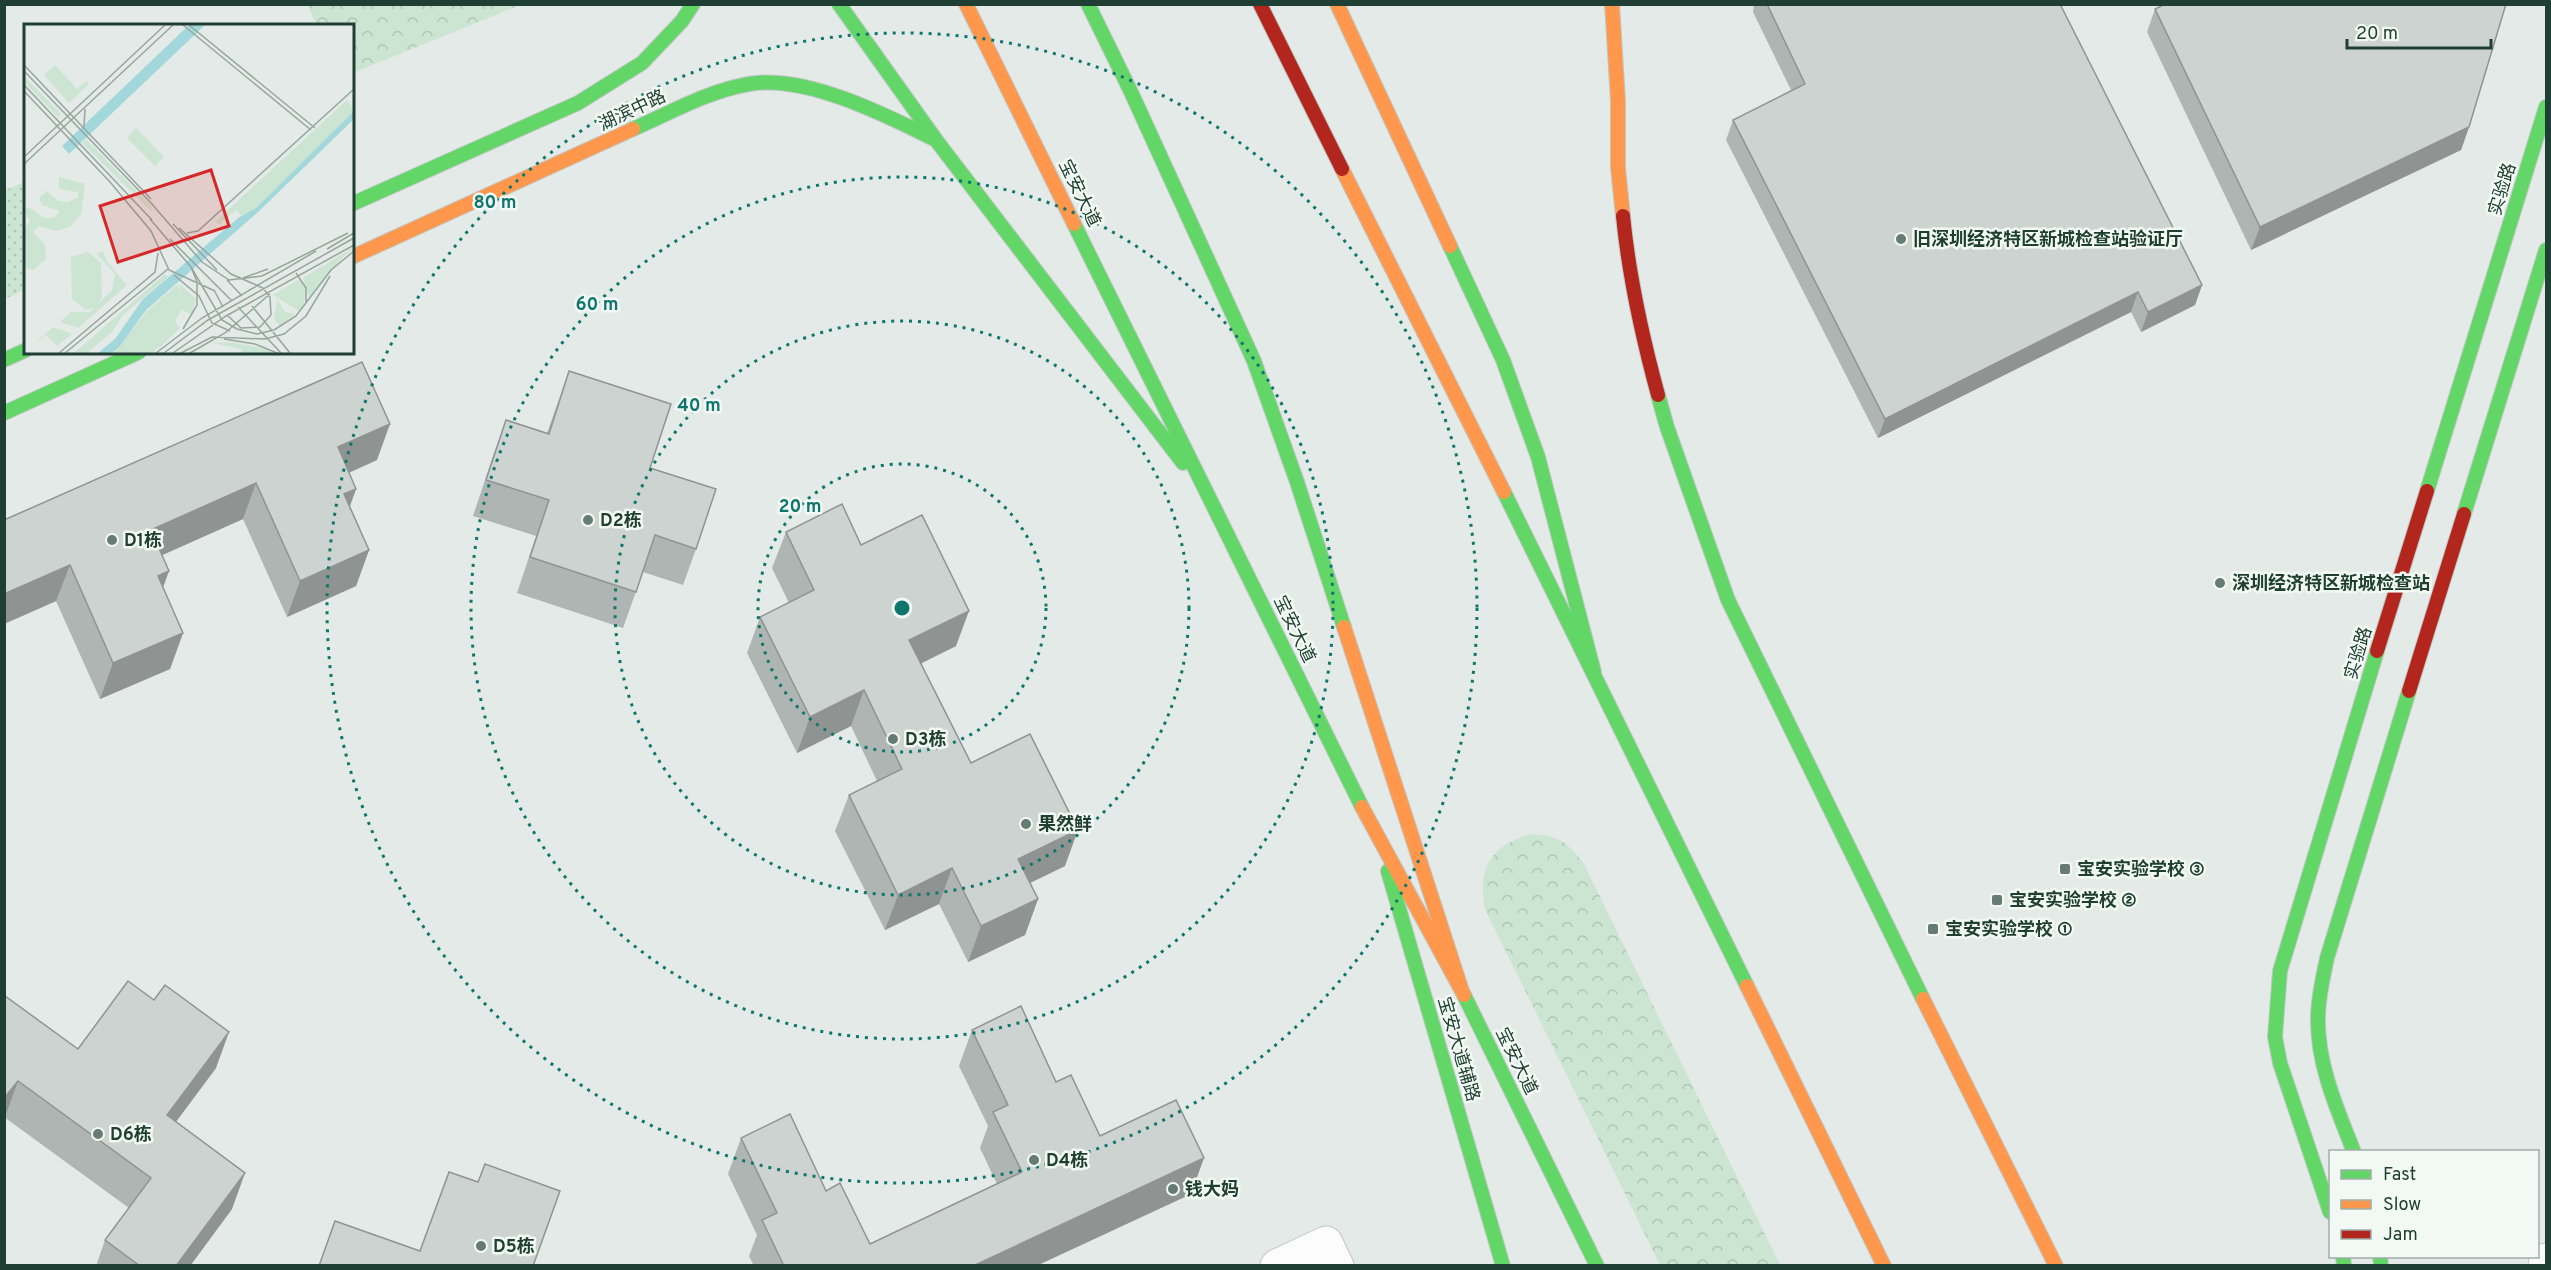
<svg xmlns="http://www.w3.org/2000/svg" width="2551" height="1270" viewBox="0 0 2551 1270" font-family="Overpass,'Noto Sans SC',sans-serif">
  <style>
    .green { fill: url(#green-dots) }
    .forest { fill: url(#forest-crowns) }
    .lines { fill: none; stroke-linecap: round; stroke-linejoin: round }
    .street-casing { stroke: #c1c7c4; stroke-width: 35 }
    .fast-casing { stroke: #c0c8c4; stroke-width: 16 }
    .slow-casing { stroke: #c0c8c4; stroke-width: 16 }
    .jam-casing { stroke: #c0c8c4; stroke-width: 16 }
    .street { stroke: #fbfcfb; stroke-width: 33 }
    .fast { stroke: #63d668; stroke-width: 14 }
    .slow { stroke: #ff974d; stroke-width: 14 }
    .jam { stroke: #b3261e; stroke-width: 14 }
    .wall { fill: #afb5b3 }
    .shaded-wall { fill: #8f9492 }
    .building { fill: #ccd3d0; stroke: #8f9492; stroke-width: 1.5 }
    .ring { fill: none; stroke: #0f766e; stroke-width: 3; stroke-dasharray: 3 6 }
    .poi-dot { fill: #657b73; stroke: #f2f9f5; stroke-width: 2 }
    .labels { text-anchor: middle; stroke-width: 5; stroke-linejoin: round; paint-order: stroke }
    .street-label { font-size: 18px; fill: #203f34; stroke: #f2f9f5 }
    .poi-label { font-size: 18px; font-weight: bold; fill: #203f34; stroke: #f2f9f5; text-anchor: start }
    .inset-road { fill: none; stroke: #96a69f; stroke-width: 1.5 }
    .view { fill: #d62828; fill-opacity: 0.15; stroke: #d62828; stroke-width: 3 }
    .inset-edge { fill: none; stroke: #203f34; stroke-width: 3 }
    .centre { fill: #0f766e; stroke: #f2f9f5; stroke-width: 3 }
    .ring-label { font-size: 18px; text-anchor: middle; font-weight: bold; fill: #0f766e; stroke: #f2f9f5; stroke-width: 5; stroke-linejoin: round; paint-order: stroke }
  </style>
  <defs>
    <pattern id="green-dots" width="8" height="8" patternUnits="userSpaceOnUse" patternTransform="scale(1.5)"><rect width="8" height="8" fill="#cce4d2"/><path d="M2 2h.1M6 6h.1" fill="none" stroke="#afc5b5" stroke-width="1.8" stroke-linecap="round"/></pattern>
    <pattern id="forest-crowns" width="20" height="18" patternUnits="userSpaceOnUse" patternTransform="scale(1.5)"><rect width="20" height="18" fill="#cce4d2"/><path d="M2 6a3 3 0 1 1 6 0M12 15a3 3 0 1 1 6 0" fill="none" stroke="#afc5b5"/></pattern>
  </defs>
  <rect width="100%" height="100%" fill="#e4eae7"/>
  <path class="green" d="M 25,182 L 25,289 L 5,299 L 5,190 Z"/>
  <path class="forest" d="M 308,5 L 308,4 L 520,5 L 353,73 L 352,26 L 316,25 Z
    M 1532,834 C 1560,836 1567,842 1584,864 L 1780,1265 L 1660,1265 L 1485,909 C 1477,869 1491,844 1532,834 Z"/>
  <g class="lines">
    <defs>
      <path id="street" d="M 1277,1266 L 1326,1243 L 1337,1266
        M 2545,1266 L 2546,1260"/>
      <path id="fast" d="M 839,4 L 936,140 L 1183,463
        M 1088,4 L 1131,92 L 1254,361 L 1297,482 L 1344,627
        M 633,129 C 670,113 708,91 749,84 C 805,74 886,115 936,140
        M 352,204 L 578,103 L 642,63 L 682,21 L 693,4
        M 1074,224 L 1362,807
        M 1450,246 L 1503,360 L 1538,457 L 1594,672
        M 4,360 L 26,350
        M 1658,395 L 1667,427 L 1728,600 L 1923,999
        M 4,413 L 139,352
        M 2427,491 L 2546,107
        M 1504,492 L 1747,986
        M 2464,514 L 2546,250
        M 1388,871 L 1503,1266
        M 1464,995 L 1597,1266
        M 2354,1152 C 2337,1109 2317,1064 2318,1018 C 2318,997 2323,978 2327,958 L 2409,691
        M 2330,1212 L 2280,1063 L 2275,1037 L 2280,971 L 2377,651
        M 2343,1256 L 2344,1266
        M 2380,1256 L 2381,1266"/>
      <path id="slow" d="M 966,4 L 1074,224
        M 1337,4 L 1450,246
        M 1612,4 L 1618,101 L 1618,168 L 1623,216
        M 1342,169 L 1504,492
        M 352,257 L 633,129
        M 1344,627 L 1462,991
        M 1362,807 L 1464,995
        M 1747,986 L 1884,1266
        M 1923,999 L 2056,1266"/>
      <path id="jam" d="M 1260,4 L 1342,169
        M 1623,216 C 1629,277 1642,336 1658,395
        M 2377,651 L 2427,491
        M 2409,691 L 2464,514"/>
    </defs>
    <use href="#street" class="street-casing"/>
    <use href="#fast" class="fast-casing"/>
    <use href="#slow" class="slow-casing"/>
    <use href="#jam" class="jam-casing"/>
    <use href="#street" class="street"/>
    <use href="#fast" class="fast"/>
    <use href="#slow" class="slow"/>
    <use href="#jam" class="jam"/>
  </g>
  <path class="wall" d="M 1754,4 L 2060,4 L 2202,285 L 2195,305 L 2141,332 L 2131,312 L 1878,438 L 1726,140 L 1733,120 L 1791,90 L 1753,12 Z
    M 2155,9 L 2469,127 L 2461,150 L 2251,250 L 2147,32 Z
    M 569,371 L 650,468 L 696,549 L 683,585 L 643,572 L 623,628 L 517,593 L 536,536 L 473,516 L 493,456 L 506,420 L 547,433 Z
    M 377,460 L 349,473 L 356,489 L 350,506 L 369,550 L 356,586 L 287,617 L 243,519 L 162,555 L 163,588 L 183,633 L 170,669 L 100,699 L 56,601 L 4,624 L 4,520 Z
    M 786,532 L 861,545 L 956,646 L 921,663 L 971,763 L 1065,866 L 1030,883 L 1038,899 L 1025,935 L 968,962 L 939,904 L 885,930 L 835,831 L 849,795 L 877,781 L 851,726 L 797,753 L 747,653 L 760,617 L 789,603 L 772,568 Z
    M 4,996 L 78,1049 L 216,1068 L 176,1122 L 232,1209 L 190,1266 L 96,1266 L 105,1240 L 129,1208 L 4,1117 Z
    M 972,1030 L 1056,1082 L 1100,1136 L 1191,1194 L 1036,1266 L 754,1266 L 749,1256 L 757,1235 L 728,1174 L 741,1138 L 826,1191 L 870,1244 L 997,1184 L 980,1148 L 988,1126 L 959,1066 Z"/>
  <path class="shaded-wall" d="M 2469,127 L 2461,150 L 2251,250 L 2260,227 Z
    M 2202,285 L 2195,305 L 2141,332 L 2148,312 Z
    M 2138,292 L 2131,312 L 1878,438 L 1885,419 Z
    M 390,424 L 377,460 L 325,483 L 338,447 Z
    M 256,483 L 243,519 L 138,566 L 151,530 Z
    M 356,489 L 343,525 L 344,494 Z
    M 369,550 L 356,586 L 287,617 L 300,581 Z
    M 70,565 L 56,601 L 4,624 L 4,594 Z
    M 169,571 L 156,607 L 158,576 Z
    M 969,611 L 956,646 L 896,676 L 909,640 Z
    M 183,633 L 170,669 L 100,699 L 113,663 Z
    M 864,690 L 851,726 L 797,753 L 810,717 Z
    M 1078,830 L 1065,866 L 1005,895 L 1018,859 Z
    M 952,868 L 939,904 L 885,930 L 898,895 Z
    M 1038,899 L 1025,935 L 968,962 L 981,926 Z
    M 229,1032 L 216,1068 L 154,1151 L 167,1115 Z
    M 18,1081 L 5,1117 L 4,1098 Z
    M 1204,1158 L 1191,1194 L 1036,1266 L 973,1266 Z
    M 245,1173 L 232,1209 L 190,1266 L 176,1266 Z"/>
  <path class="building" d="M 1767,4 L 2060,4 L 2202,285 L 2148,312 L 2138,292 L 1885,419 L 1733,120 L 1805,84 Z
    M 2165,4 L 2506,4 L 2469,127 L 2260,227 L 2155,9 Z
    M 362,362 L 390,424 L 338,447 L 356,489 L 344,494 L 369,550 L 300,581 L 256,483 L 151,530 L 169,571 L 158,576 L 183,633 L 113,663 L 70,565 L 4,594 L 4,520 Z
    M 569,371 L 671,404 L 650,468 L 716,489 L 696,549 L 655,535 L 636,592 L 530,557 L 549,500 L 486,480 L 506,420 L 549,434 Z
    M 842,504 L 861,545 L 922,515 L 969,611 L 909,640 L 971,763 L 1030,734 L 1078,830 L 1018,859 L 1038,899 L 981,926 L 952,868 L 898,895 L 849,795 L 902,769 L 864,690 L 810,717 L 760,617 L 814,590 L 786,532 Z
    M 128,981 L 154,1000 L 165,985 L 229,1032 L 167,1115 L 245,1173 L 176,1266 L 140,1266 L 105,1240 L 151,1178 L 18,1081 L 4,1098 L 5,996 L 78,1049 Z
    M 1021,1006 L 1056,1082 L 1071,1075 L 1100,1136 L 1176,1100 L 1204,1158 L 973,1266 L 784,1266 L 762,1220 L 777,1213 L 741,1138 L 790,1114 L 826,1191 L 840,1183 L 870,1244 L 1022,1172 L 993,1112 L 1008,1105 L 972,1030 Z
    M 485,1164 L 560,1191 L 533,1266 L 319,1266 L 335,1221 L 420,1251 L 449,1172 L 478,1182 Z"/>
  <g class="ring">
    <circle cx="902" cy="608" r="144"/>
    <circle cx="902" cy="608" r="287"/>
    <circle cx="902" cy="608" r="431"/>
    <circle cx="902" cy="608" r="575"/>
  </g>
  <g class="poi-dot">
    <circle cx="1901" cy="239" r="6"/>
    <circle cx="588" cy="520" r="6"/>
    <circle cx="112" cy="540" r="6"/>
    <circle cx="2220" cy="583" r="6"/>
    <circle cx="893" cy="739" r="6"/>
    <circle cx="1026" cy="824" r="6"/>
    <rect x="2059" y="863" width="12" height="12" rx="3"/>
    <rect x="1991" y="894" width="12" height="12" rx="3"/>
    <rect x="1927" y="923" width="12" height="12" rx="3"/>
    <circle cx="98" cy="1134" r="6"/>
    <circle cx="1034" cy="1160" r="6"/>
    <circle cx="1173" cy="1189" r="6"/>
    <circle cx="481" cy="1246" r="6"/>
  </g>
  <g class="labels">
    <g class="street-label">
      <text transform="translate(632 110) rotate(-25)" y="6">湖滨中路</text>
      <text transform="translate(2502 189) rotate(-73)" y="6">实验路</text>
      <text transform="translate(1080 193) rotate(64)" y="6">宝安大道</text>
      <text transform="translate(1295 629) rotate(64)" y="6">宝安大道</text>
      <text transform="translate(2358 653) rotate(-73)" y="6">实验路</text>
      <text transform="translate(1459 1049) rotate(74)" y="6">宝安大道辅路</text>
      <text transform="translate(1517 1061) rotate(64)" y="6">宝安大道</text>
    </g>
    <g class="poi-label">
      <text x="1913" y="245">旧深圳经济特区新城检查站验证厅</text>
      <text x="600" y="526">D2栋</text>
      <text x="124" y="546">D1栋</text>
      <text x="2232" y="589">深圳经济特区新城检查站</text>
      <text x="905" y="745">D3栋</text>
      <text x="1038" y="830">果然鲜</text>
      <text x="2077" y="875">宝安实验学校 ③</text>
      <text x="2009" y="906">宝安实验学校 ②</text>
      <text x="1945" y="935">宝安实验学校 ①</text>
      <text x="110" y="1140">D6栋</text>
      <text x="1046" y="1166">D4栋</text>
      <text x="1185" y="1195">钱大妈</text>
      <text x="493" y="1252">D5栋</text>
    </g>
  </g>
  <g transform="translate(24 24)">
    <rect width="330" height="330" fill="#e4eae7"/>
    <path d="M 31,41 L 53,65 L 62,57 L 65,60 L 45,79 L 20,51 ZM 323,76 L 330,87 L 232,184 L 218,192 L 212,186 L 195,200 L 191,198 ZM 112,104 L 140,133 L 131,142 L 103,114 ZM 35,153 L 61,160 L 57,190 L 46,203 L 32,207 L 15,202 L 9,208 L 21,221 L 22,235 L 9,246 L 1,244 L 0,206 L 6,197 L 0,187 L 4,183 L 20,194 L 30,194 L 36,187 L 18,181 L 15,174 L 23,167 L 34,177 L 44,178 L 54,173 L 54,168 L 35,165 ZM 330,223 L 318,234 L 285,274 L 279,254 ZM 141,250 L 144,253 L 99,291 L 88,308 L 63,329 L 50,329 ZM 276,255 L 281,265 L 280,281 L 275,287 L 249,271 ZM 154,260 L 156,270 L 124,308 L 122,316 L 107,329 L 90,329 L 123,287 ZM 164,268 L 172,275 L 167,291 L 158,285 L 151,297 L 156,304 L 134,325 L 151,286 ZM 253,275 L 261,288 L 271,290 L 256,302 L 250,295 ZM 205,318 L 238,324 L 250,329 L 218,329 L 218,325 L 188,319 Z" fill="#cce4d2"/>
    <path d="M 0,52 L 37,90 L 34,93 L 0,58 ZM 62,115 L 128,183 L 127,187 L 58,119 ZM 79,227 L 84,239 L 103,261 L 54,304 L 36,298 L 47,288 L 66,288 L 88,266 L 91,250 L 73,230 ZM 156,260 L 164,268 L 151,286 L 136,321 L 128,329 L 107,329 L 122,316 L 124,308 L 156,270 ZM 29,303 L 48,310 L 33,322 L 22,311 L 3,326 Z" fill="#cce4d2"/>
    <path d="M 64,228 L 77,239 L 78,273 L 72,283 L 62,286 L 48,275 L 47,233 Z" fill="#cce4d2"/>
    <path d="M 165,1 L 181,1 L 45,130 L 38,122 ZM 330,87 L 330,95 L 233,189 L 122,286 L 96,322 L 88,329 L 74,329 L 91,315 L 119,275 L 214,194 L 232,184 Z" fill="#a2d8db"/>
    <path class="inset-road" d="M 159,1 L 287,106M 165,1 L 291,104M 0,41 L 127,175M 0,47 L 128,180M 0,61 L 128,196M 0,67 L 86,158M 60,103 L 61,85M 0,133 L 141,1M 0,140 L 149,1M 86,158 L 127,207 L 145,246 L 191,267M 127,179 L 178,238 L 205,256 L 238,252 L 324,209M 126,195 L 167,243 L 173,258 L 173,281 L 159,305M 149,200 L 193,246M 155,204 L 207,250 L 239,264 L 246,273 L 247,291 L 236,303 L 217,304 L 203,291M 163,209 L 174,207 L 330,65M 146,215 L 208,277M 303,225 L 330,209M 167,243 L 198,296 L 213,305 L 233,310 L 250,306 L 272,292 L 307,246 L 330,227M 272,249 L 282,264 L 282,278M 150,251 L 175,272 L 188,299 L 206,307M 219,254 L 244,245M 203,256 L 218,272M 190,266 L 199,283M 228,282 L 266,329M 214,283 L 257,329M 200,315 L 231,320 L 253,329M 35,329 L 131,248 L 134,229M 41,329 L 144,245M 132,329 L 178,294 L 292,227M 140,329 L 184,296 L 330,214M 149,329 L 202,292 L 330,221M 157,329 L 188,313 L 241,315 L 260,310 L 282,292 L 306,252M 166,329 L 201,309 L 246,270"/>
    <path class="view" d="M 187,146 L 205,202 L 94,238 L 76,182 Z"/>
    <rect width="330" height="330" class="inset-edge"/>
  </g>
  <circle cx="902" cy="608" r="9" class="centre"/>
  <g class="ring-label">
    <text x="495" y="208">80 m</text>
    <text x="597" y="310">60 m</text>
    <text x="699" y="411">40 m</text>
    <text x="800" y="512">20 m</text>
  </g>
  <rect width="2551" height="1270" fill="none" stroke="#203f34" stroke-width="12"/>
  <rect x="2329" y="1150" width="210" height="108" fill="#f2f9f5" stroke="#9eafa8" stroke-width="1.5"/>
  <rect x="2341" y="1170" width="30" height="9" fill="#63d668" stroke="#9eafa8" stroke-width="1.5"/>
  <text x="2383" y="1180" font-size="18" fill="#203f34">Fast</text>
  <rect x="2341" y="1200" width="30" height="9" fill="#ff974d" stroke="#9eafa8" stroke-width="1.5"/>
  <text x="2383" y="1210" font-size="18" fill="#203f34">Slow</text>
  <rect x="2341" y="1230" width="30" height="9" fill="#b3261e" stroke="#9eafa8" stroke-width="1.5"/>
  <text x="2383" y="1240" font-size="18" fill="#203f34">Jam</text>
  <path d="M2347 39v9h144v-9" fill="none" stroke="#203f34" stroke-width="3"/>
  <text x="2356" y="39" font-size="18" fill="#203f34" stroke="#f2f9f5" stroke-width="4.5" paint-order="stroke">20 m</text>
</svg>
